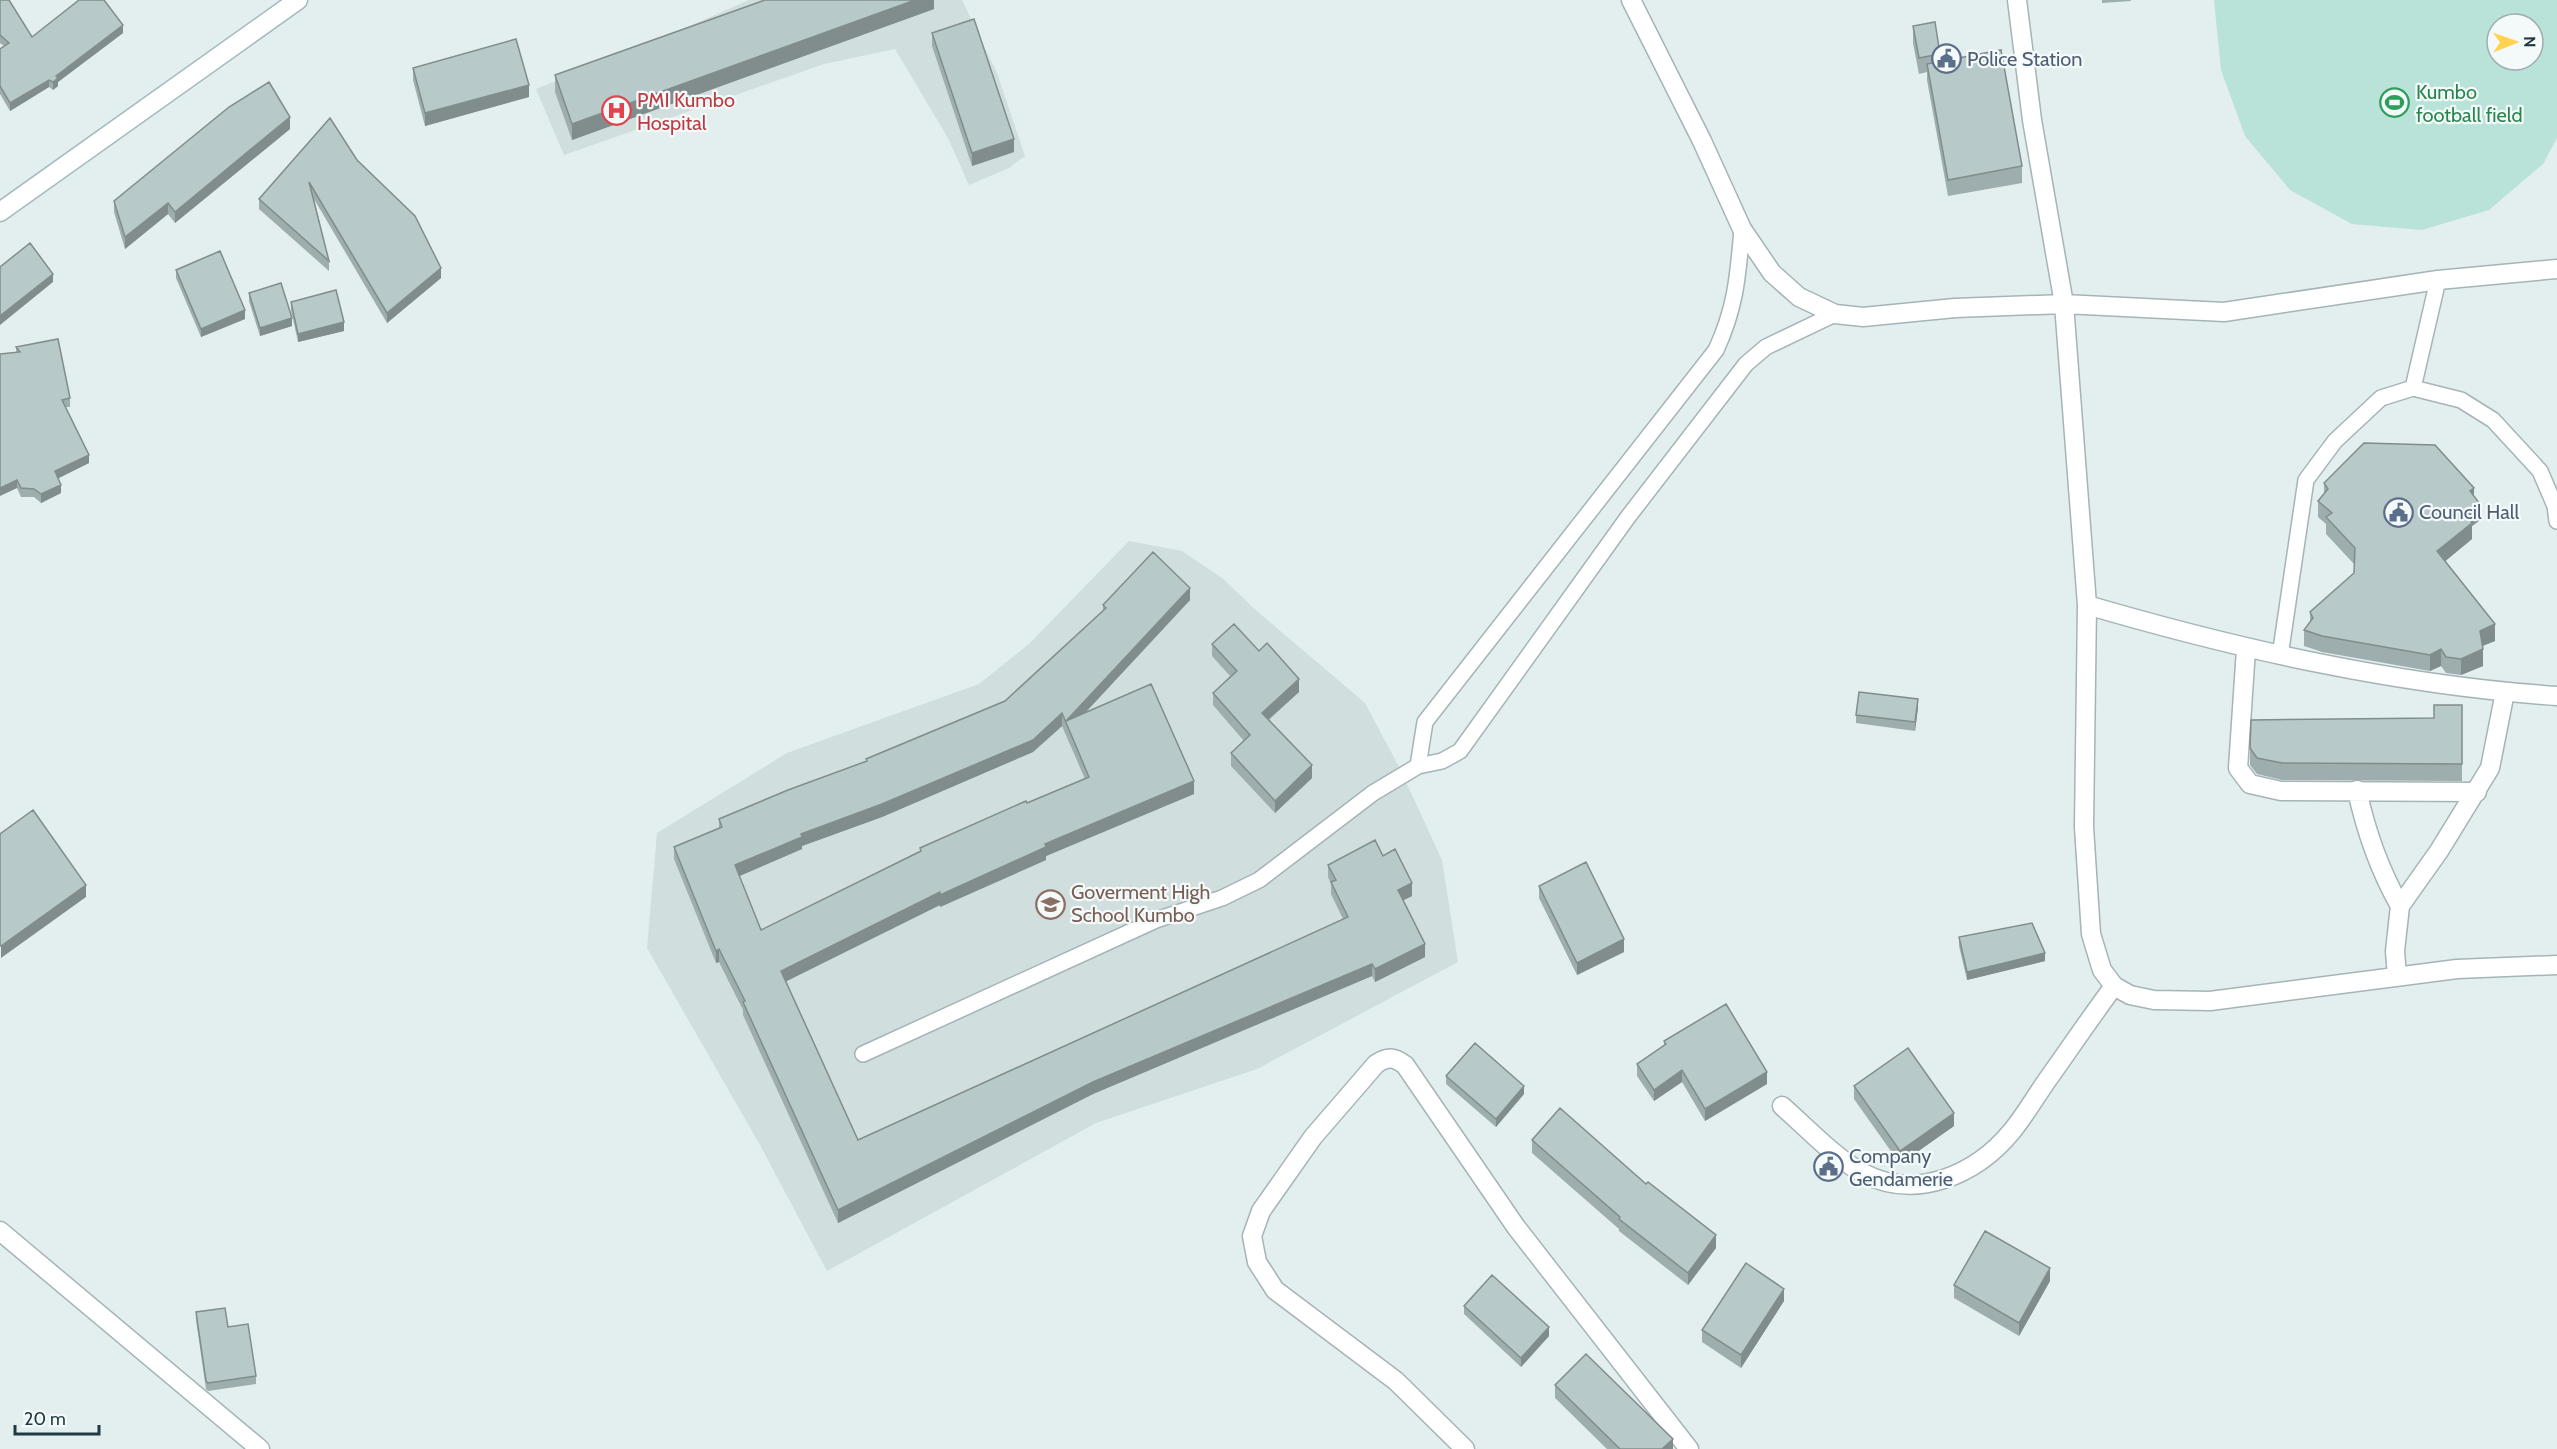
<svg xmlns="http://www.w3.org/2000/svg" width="2557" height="1449" viewBox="0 0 2557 1449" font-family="Cabin,sans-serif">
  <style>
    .built { fill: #d1dede }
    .green { fill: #b9e2d8; fill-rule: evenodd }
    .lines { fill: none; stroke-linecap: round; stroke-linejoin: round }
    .lane-casing { stroke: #a5b4b7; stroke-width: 18 }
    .street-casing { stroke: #a5b4b7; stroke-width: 21 }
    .secondary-casing { stroke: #a3babe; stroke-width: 21 }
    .lane { stroke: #fff; stroke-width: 15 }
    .street { stroke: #fff; stroke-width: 18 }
    .secondary { stroke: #fff; stroke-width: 18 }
    .wall { fill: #9eadad; fill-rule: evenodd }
    .shaded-wall { fill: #818d8d }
    .building { fill: #b8c9c9; stroke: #818d8d; stroke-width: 1.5; fill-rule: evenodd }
    .labels { text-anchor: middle; stroke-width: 4.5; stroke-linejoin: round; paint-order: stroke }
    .service-label { font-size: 20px; fill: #4e5e75; stroke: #f4fafa; text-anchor: start }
    .leisure-label { font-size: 20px; fill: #27864d; stroke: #f4fafa; text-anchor: start }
    .health-label { font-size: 20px; fill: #be3a42; stroke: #f4fafa; text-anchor: start }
    .education-label { font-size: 20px; fill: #785e54; stroke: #f4fafa; text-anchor: start }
  </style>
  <rect width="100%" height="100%" fill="#e3eeee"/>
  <path class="built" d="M 749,0 L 962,0 L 997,73 L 1025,156 L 1009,168 L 969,185 L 948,138 L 895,49 L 824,64 L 564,155 L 536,89 L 637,49 Z
    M 1129,541 L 1182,551 L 1222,578 L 1258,612 L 1365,703 L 1400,769 L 1442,860 L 1458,962 L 1257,1069 L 1096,1123 L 827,1271 L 760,1145 L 647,948 L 657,833 L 787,753 L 979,684 L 1029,644 Z"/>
  <path class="green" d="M 2214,0 L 2557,0 L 2557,138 L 2543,164 L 2489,210 L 2422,230 L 2352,224 L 2290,190 L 2245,136 L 2221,70 ZM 2497,24 L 2533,24 L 2533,60 L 2497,60 Z"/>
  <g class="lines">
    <defs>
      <path id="lane" d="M 2413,388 L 2438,280
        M 2280,656 L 2306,480 L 2335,441 L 2381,398 L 2413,388 L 2461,400 L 2493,420 L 2540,471 L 2555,506 L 2557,521
        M 1418,766 L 1425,722 L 1716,350 C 1736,307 1738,275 1742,229
        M 863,1054 L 1156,920 L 1222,898 L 1259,880 L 1373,793 L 1418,766 L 1442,761 L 1460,751 L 1628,517 L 1746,364 L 1766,347 L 1835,314"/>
      <path id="street" d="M 1631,0 L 1702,141 L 1742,229 L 1772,273 L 1799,297 L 1835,314 L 1863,317 L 1955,308 L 2064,304 L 2224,312 L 2438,280 L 2557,269
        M 2017,0 L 2032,120 L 2064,304 L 2087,605 L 2084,827 L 2091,934 L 2102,970 L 2114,986 L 2130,995 L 2154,1000 L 2210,1001 L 2457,969 L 2557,965
        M 2087,605 C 2241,650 2397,685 2557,696
        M 2246,649 L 2238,768 L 2250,784 L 2281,791 L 2477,792
        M 2357,790 C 2366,832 2379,869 2400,906
        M 2397,977 L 2395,951 L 2400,906 L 2439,851 L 2490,768 L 2505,692
        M 1782,1106 C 1805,1126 1836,1159 1863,1173 C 1916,1201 1976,1175 2012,1131 C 2025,1115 2036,1096 2048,1079 C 2070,1048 2091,1017 2114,986
        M 0,1231 L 260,1449
        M 1465,1449 L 1396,1381 L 1275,1290 L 1257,1262 L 1252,1236 L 1261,1211 L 1313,1137 L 1376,1064 C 1388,1056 1394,1057 1405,1065 L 1516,1227 L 1689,1449"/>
      <path id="secondary" d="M 0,212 L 298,0"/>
    </defs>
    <use href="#lane" class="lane-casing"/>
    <use href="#street" class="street-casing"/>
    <use href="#secondary" class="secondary-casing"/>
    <use href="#lane" class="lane"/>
    <use href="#street" class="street"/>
    <use href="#secondary" class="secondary"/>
  </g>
  <path class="wall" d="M 0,0 L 32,37 L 123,33 L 58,82 L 58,86 L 53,90 L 49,87 L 10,111 L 0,94 L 0,49 L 4,46 L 0,43 Z
    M 934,0 L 934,9 L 572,140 L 555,92 L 555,75 Z
    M 2102,0 L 2131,0 L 2131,1 L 2102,3 Z
    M 1913,26 L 1940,54 L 1940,61 L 2022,166 L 2022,183 L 1948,196 L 1927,80 L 1927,72 L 1919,74 L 1913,43 Z
    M 932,33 L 1014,152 L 972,166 L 932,46 Z
    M 413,68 L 529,97 L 425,126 L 413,80 Z
    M 290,129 L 175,223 L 168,214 L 125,249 L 114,212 L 114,201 Z
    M 357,160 L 441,278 L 387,323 L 314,199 L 329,261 L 329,271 L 259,209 L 259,199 Z
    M 176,270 L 245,319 L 201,337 L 176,278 Z
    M 249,293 L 292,326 L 260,336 L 249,301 Z
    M 291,302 L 344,331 L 298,342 L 291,310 Z
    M 16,347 L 70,398 L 70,407 L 66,407 L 89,463 L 58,478 L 61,493 L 41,503 L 34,497 L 21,497 L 17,488 Z
    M 2324,483 L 2474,497 L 2480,520 L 2472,526 L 2472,539 L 2445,561 L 2495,641 L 2482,646 L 2483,666 L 2461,675 L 2446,673 L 2441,666 L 2430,671 L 2322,652 L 2304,646 L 2304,630 L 2310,622 L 2310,612 L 2354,573 L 2354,564 L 2326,534 L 2326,524 L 2318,517 L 2318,501 L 2324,494 Z
    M 1190,600 L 1086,712 L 1194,794 L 1046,856 L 1046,860 L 940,907 L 940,905 L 785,981 L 858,1140 L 1343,919 L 1331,894 L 1331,884 L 1328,877 L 1328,865 L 1383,856 L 1412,896 L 1403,900 L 1425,957 L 1375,982 L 1372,976 L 1093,1094 L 838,1223 L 743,1015 L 743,1010 L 719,962 L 716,963 L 674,859 L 674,847 L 719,828 L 719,819 L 866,761 L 866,759 L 1005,701 L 1103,611 L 1103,605 ZM 1062,726 L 1085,779 L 920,848 L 920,852 L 761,930 L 739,876 L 802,849 L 802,846 L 882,817 L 1033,752 Z
    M 1212,644 L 1259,651 L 1299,692 L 1269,720 L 1312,778 L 1275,813 L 1231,766 L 1231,753 L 1244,741 L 1213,705 L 1213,693 L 1230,676 L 1212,656 Z
    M 2462,705 L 2462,781 L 2282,780 L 2257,774 L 2250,765 L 2250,748 L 2434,718 Z
    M 1918,708 L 1915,731 L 1856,723 L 1856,715 Z
    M 1539,886 L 1624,952 L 1577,975 L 1539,898 Z
    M 1959,937 L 2045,961 L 1967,980 L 1959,946 Z
    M 1664,1041 L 1767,1084 L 1705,1121 L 1682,1082 L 1654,1101 L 1637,1076 L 1637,1064 L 1664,1046 Z
    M 1446,1076 L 1524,1094 L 1496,1127 L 1446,1084 Z
    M 1854,1086 L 1954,1126 L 1900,1164 L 1854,1099 Z
    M 1532,1140 L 1716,1248 L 1688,1285 L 1619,1231 L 1619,1229 L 1532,1153 Z
    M 2050,1281 L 2019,1336 L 1954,1298 L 1954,1285 Z
    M 1784,1301 L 1741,1368 L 1702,1342 L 1702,1330 Z
    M 1464,1306 L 1549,1336 L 1521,1367 L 1464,1314 Z
    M 196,1312 L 228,1327 L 256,1376 L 256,1384 L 208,1391 L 206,1389 L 196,1320 Z
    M 1555,1385 L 1673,1449 L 1607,1449 L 1555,1398 Z"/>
  <path class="shaded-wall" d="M 915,0 L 934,0 L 934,9 L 572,140 L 572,124 Z
    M 123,25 L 123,33 L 58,82 L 58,86 L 53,90 L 53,82 L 56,76 Z
    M 49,80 L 49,87 L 10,111 L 10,103 Z
    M 529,85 L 529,97 L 425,126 L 425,113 Z
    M 290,117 L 290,129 L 175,223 L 175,212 Z
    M 1014,139 L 1014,152 L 972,166 L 972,153 Z
    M 168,203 L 168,214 L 125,249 L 125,237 Z
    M 441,268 L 441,278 L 387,323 L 387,313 Z
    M 53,274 L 53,282 L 0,325 L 0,316 Z
    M 245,310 L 245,319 L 201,337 L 201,329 Z
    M 292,318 L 292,326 L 260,336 L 260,328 Z
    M 344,322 L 344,331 L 298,342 L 298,334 Z
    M 89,455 L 89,463 L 55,480 L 55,471 Z
    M 17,480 L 17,488 L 0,496 L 0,488 Z
    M 61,485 L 61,493 L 41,503 L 41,494 Z
    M 2474,488 L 2474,504 L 2470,491 Z
    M 2480,504 L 2480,520 L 2472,526 L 2472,539 L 2437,568 L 2437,551 L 2466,514 Z
    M 1190,588 L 1190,600 L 1069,730 L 1066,721 Z
    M 2495,624 L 2495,641 L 2480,647 L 2480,631 Z
    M 2441,649 L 2441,666 L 2430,671 L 2430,655 Z
    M 2483,649 L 2483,666 L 2461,675 L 2461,659 Z
    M 1299,679 L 1299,692 L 1262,725 L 1262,713 Z
    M 1918,699 L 1918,708 L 1915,731 L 1915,722 Z
    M 1062,713 L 1062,726 L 1033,752 L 882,817 L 802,846 L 802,849 L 735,878 L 735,865 Z
    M 1312,765 L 1312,778 L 1275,813 L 1275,801 Z
    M 1194,781 L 1194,794 L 1046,856 L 1046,860 L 940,907 L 940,895 L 1045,844 Z
    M 1412,883 L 1412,896 L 1398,903 L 1398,890 Z
    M 86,885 L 86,897 L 1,958 L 1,946 Z
    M 940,892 L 940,905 L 781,984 L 781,971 Z
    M 1624,939 L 1624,952 L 1577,975 L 1577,963 Z
    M 1425,944 L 1425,957 L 1375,982 L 1375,969 Z
    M 719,949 L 719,962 L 716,963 L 716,951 Z
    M 2045,953 L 2045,961 L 1967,980 L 1967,972 Z
    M 1372,964 L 1372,976 L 1093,1094 L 838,1223 L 838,1210 L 1093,1082 Z
    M 1682,1070 L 1682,1082 L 1654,1101 L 1654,1090 Z
    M 1767,1072 L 1767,1084 L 1705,1121 L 1705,1109 Z
    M 1524,1086 L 1524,1094 L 1496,1127 L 1496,1119 Z
    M 1954,1113 L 1954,1126 L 1900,1164 L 1900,1151 Z
    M 1716,1235 L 1716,1248 L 1688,1285 L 1688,1273 Z
    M 2050,1268 L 2050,1281 L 2019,1336 L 2019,1323 Z
    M 1784,1289 L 1784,1301 L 1741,1368 L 1741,1355 Z
    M 1549,1327 L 1549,1336 L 1521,1367 L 1521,1358 Z
    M 1673,1439 L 1673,1449 L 1662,1449 Z"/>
  <path class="building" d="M 0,0 L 9,0 L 32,37 L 79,0 L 104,0 L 123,25 L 56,76 L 58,78 L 53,82 L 49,80 L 10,103 L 0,86 L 0,49 L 9,43 L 0,35 Z
    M 765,0 L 915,0 L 572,124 L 555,75 Z
    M 974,19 L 1014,139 L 972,153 L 932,33 Z
    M 1935,22 L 1940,54 L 1919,58 L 1913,26 Z
    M 516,39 L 529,85 L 425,113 L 413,68 Z
    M 2001,50 L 2022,166 L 1948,180 L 1927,64 Z
    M 269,82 L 290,117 L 175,212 L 168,203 L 125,237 L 114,201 L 229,107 Z
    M 330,118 L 357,160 L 415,216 L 441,268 L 387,313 L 309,182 L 329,261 L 259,199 Z
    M 30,243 L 53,274 L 0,316 L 0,267 Z
    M 220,251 L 245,310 L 201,329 L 176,270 Z
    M 281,283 L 292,318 L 260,328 L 249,293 Z
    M 336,290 L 344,322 L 298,334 L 291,302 Z
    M 58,339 L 70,398 L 62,400 L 89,455 L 55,471 L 61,485 L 41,494 L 34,489 L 21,488 L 17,480 L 0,488 L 0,354 L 20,352 L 16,347 Z
    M 2364,443 L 2435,445 L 2474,488 L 2470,491 L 2480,504 L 2466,514 L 2472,523 L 2437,551 L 2495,624 L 2480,631 L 2483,649 L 2461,659 L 2446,657 L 2441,649 L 2430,655 L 2322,636 L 2304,630 L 2313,618 L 2310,612 L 2354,573 L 2355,548 L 2326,517 L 2332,513 L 2318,501 L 2328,489 L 2324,483 Z
    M 1153,552 L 1190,588 L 1066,721 L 1151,684 L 1194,781 L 1045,844 L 1046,847 L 940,895 L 940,892 L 781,971 L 858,1140 L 1348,917 L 1331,882 L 1336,880 L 1328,865 L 1375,840 L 1383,856 L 1395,849 L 1412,883 L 1398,890 L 1425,944 L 1375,969 L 1372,964 L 1093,1082 L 838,1210 L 743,1002 L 745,1001 L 719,949 L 716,951 L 674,847 L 722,827 L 719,819 L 788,790 L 867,761 L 866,759 L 1005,701 L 1106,608 L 1103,605 ZM 1062,713 L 1089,777 L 1027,803 L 1026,801 L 920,848 L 921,851 L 761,930 L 735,865 L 802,837 L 801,834 L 882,804 L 1033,740 Z
    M 1234,624 L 1259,651 L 1267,643 L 1299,679 L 1262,713 L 1312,765 L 1275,801 L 1231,753 L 1250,735 L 1213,693 L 1237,671 L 1212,644 Z
    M 1859,692 L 1918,699 L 1915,722 L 1856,715 Z
    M 2434,705 L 2462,705 L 2462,764 L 2282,763 L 2257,758 L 2250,748 L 2251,720 L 2434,718 Z
    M 33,810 L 86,885 L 1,946 L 0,944 L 0,834 Z
    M 1586,862 L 1624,939 L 1577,963 L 1539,886 Z
    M 2032,923 L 2045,953 L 1967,972 L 1959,937 Z
    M 1726,1004 L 1767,1072 L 1705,1109 L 1682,1070 L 1654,1090 L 1637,1064 L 1666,1044 L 1664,1041 Z
    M 1475,1043 L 1524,1086 L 1496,1119 L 1446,1076 Z
    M 1908,1048 L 1954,1113 L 1900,1151 L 1854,1086 Z
    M 1560,1108 L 1646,1184 L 1648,1182 L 1716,1235 L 1688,1273 L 1619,1219 L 1620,1217 L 1532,1140 Z
    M 1985,1231 L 2050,1268 L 2019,1323 L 1954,1285 Z
    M 1746,1263 L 1784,1289 L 1741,1355 L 1702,1330 Z
    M 1492,1275 L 1549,1327 L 1521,1358 L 1464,1306 Z
    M 225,1308 L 228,1327 L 248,1324 L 256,1376 L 208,1383 L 206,1381 L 196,1312 Z
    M 1586,1354 L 1673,1439 L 1662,1449 L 1620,1449 L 1555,1385 Z"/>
  <defs>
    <symbol id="civic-ring" viewBox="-11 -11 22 22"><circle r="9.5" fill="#f4fafa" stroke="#5c6f8a" stroke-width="1.5"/><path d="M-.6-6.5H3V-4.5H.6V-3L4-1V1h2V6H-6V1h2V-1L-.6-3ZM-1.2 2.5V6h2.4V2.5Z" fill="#5c6f8a"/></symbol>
    <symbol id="stadium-ring" viewBox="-11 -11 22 22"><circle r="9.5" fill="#f4fafa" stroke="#2e9e5b" stroke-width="1.5"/><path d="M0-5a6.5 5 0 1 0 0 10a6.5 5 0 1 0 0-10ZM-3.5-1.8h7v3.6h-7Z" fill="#2e9e5b"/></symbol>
    <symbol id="hospital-ring" viewBox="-11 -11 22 22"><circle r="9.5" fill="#f4fafa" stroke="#e0444e" stroke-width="1.5"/><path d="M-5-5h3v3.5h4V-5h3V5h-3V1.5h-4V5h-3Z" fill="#e0444e"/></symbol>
    <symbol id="school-ring" viewBox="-11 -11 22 22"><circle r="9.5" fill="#f4fafa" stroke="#8d6e63" stroke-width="1.5"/><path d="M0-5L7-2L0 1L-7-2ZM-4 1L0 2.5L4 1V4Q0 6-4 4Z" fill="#8d6e63"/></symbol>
  </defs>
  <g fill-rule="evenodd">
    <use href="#civic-ring" x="1930" y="42" width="33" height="33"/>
    <use href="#stadium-ring" x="2378" y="86" width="33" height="33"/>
    <use href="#hospital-ring" x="600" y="94" width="33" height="33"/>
    <use href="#civic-ring" x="2382" y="496" width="33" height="33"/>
    <use href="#school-ring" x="1034" y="888" width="33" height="33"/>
    <use href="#civic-ring" x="1812" y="1150" width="33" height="33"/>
  </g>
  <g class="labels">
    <g class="service-label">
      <text x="1967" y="66">Police Station</text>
      <text x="2419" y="519">Council Hall</text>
      <text x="1849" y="1163">Company<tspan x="1849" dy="23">Gendamerie</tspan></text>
    </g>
    <g class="leisure-label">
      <text x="2416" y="99">Kumbo<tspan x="2416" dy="23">football field</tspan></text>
    </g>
    <g class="health-label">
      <text x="637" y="107">PMI Kumbo<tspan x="637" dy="23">Hospital</tspan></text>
    </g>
    <g class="education-label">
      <text x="1071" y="899">Goverment High<tspan x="1071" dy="23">School Kumbo</tspan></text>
    </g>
  </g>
  <g transform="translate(2515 42) rotate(89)"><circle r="28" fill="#f4fafa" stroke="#9fadb0" stroke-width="1.5"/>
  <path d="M0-4.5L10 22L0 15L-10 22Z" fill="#ffd250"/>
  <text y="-9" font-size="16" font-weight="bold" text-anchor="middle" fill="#203a42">N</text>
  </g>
  <path d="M15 1425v9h84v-9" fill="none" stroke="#203a42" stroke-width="3"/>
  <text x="24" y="1425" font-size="18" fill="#203a42" stroke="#f4fafa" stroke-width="4.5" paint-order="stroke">20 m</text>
</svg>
